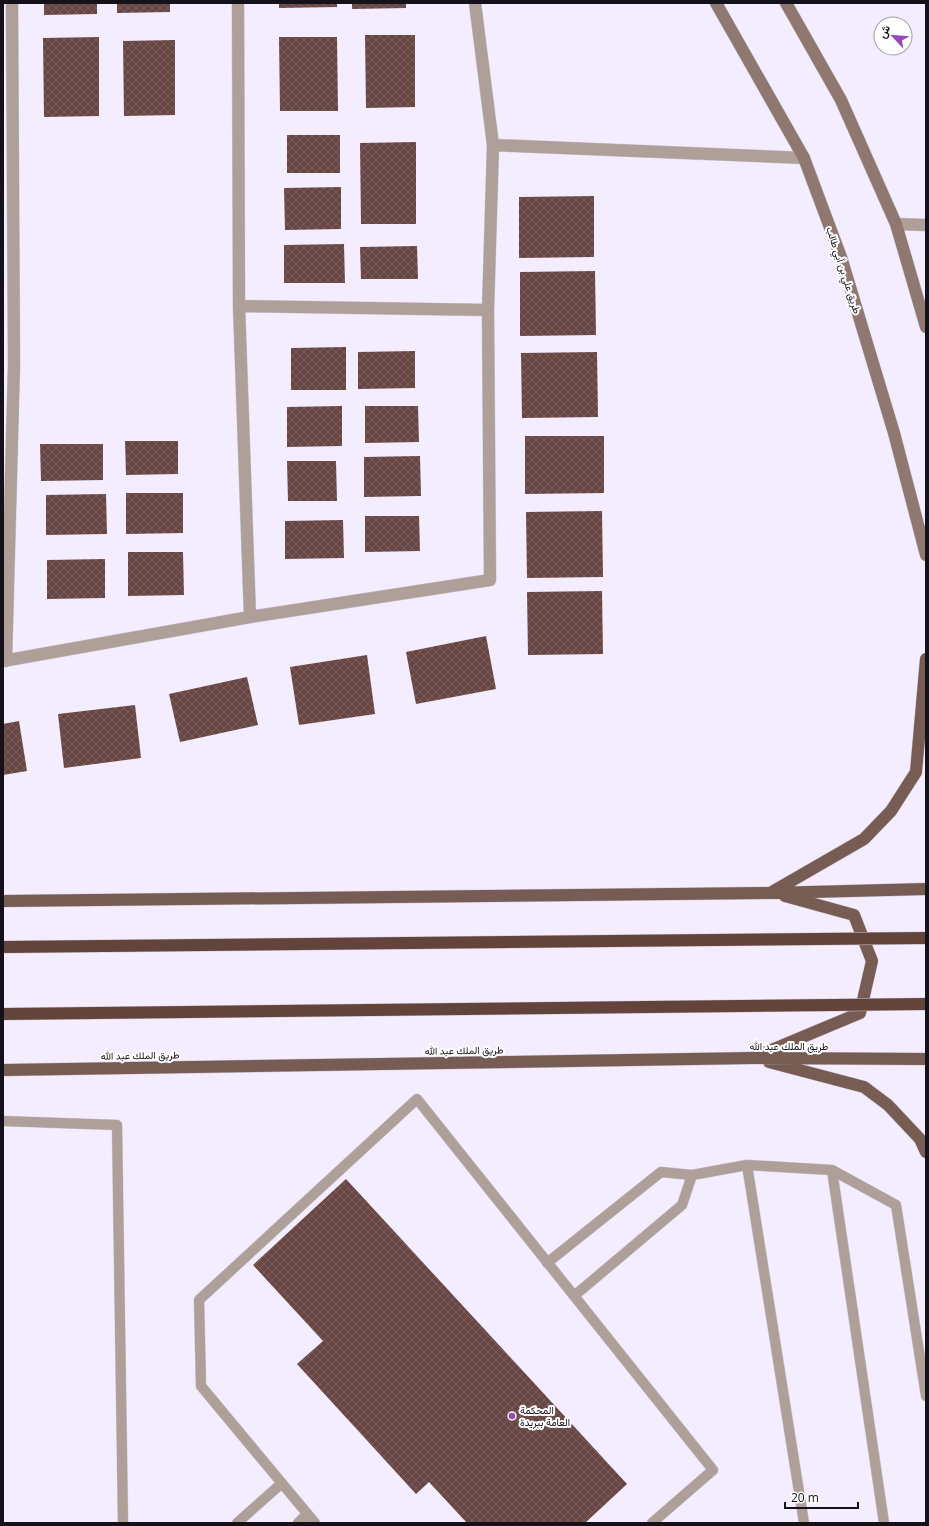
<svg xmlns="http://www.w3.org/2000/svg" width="929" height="1526" viewBox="0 0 929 1526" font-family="'Open Sans',Vazirmatn,sans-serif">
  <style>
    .building { fill: url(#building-cross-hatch) }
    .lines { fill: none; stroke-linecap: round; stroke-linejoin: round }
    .lane-casing { stroke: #d0c9db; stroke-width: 11 }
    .street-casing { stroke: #d0c9db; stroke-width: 13 }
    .secondary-casing { stroke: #d0c9db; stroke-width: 13 }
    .primary-casing { stroke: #d0c9db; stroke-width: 13 }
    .lane { stroke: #ae9f99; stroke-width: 10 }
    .street { stroke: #ae9f99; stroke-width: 12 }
    .secondary { stroke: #8e7870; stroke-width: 12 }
    .primary { stroke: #765c53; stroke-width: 12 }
    .highway-bridge-casing { stroke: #d0c9db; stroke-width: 13; stroke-linecap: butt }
    .highway-bridge { stroke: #62443a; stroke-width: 12 }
    .poi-dot { fill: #9448b9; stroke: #fff; stroke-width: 1.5 }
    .labels { text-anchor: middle; stroke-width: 4; stroke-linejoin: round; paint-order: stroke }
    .street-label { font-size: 10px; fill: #15111b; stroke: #fff }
    .poi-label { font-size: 10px; fill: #15111b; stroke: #fff; text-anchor: start }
  </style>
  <defs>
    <pattern id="building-cross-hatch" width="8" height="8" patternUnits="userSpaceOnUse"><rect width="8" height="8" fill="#684644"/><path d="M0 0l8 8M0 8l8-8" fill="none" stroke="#785d5c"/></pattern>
  </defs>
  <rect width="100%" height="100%" fill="#f4ecff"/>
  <path class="building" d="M 44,3 L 97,3 L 97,14 L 44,15 Z
    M 117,3 L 170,3 L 170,12 L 117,13 Z
    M 279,3 L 337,3 L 337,7 L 279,8 Z
    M 352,3 L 406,3 L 406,8 L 352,9 Z
    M 365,35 L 415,35 L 415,107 L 366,108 Z
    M 99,37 L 99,116 L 44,117 L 43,38 Z
    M 279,37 L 337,37 L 338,111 L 280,111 Z
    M 175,40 L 175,115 L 124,116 L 123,41 Z
    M 287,135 L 340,135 L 340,173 L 287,173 Z
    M 416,142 L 416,224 L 361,224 L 360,143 Z
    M 341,187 L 341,229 L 285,230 L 284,188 Z
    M 594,196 L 594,257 L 519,258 L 519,197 Z
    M 344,244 L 345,283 L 284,283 L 284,245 Z
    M 417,246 L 418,279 L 361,279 L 360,247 Z
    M 595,271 L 596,335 L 520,336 L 520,272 Z
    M 346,347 L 346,390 L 291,390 L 291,348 Z
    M 415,351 L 415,388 L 358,389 L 358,352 Z
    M 597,352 L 598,417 L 522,418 L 521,353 Z
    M 342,406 L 342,446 L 287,447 L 287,407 Z
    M 365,406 L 418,406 L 419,442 L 365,443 Z
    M 525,436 L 604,436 L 604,493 L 525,494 Z
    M 125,441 L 178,441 L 178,474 L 126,475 Z
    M 40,444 L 103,444 L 103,480 L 41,481 Z
    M 420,456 L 421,496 L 364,497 L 364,457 Z
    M 287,461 L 336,461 L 337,501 L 288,501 Z
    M 126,493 L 183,493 L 183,533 L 126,534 Z
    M 106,494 L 107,534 L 46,535 L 46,495 Z
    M 602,511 L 603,577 L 527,578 L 526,512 Z
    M 365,516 L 419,516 L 420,551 L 365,552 Z
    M 343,520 L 344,558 L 285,559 L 285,521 Z
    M 128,552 L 183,552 L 184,595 L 128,596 Z
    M 105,559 L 105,598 L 47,599 L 47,560 Z
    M 602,591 L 603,654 L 528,655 L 527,592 Z
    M 486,636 L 496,689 L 416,704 L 406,652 Z
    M 367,655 L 375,714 L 299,725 L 290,667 Z
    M 247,677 L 258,725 L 180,742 L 169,694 Z
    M 135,705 L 141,758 L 64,768 L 58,714 Z
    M 19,721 L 27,771 L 3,775 L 3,724 Z
    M 346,1179 L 627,1484 L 585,1523 L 467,1523 L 429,1482 L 416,1494 L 297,1364 L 323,1341 L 253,1265 Z"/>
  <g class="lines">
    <defs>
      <path id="lane" d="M 3,1121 L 117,1125 L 123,1523
        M 832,1170 L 896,1205 L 926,1396
        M 547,1263 L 661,1172 L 692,1175 L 747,1165
        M 574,1296 L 682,1205 L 692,1175
        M 237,1523 L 282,1483
        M 298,1523 L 307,1514
        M 315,1523 L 201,1386 L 199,1300 L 417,1099 L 713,1470 L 652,1523
        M 804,1523 L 747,1165 L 832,1170 L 884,1523"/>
      <path id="street" d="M 238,3 L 239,306 L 250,617
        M 493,145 L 804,158
        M 896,224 L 926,225
        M 239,306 L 488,310
        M 3,661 L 250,617 L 490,580 L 488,310 L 493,145 L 475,3
        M 6,661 L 14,365 L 12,3"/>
      <path id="secondary" d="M 716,3 L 804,158 L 841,257 L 894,433 L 926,555
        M 786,3 L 841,100 L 896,224 L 926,327"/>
      <path id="primary" d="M 772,892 L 864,839 L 891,811 L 916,772 L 926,659
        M 3,901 L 771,893 L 926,889
        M 757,1056 L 860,1013 L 872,961 L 854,915 L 785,896
        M 769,1062 L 864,1087 L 888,1105 L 920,1139 L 926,1152
        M 3,1070 L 752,1058 L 926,1059"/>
    </defs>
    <use href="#lane" class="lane-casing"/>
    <use href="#street" class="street-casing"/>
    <use href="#secondary" class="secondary-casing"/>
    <use href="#primary" class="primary-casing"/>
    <use href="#lane" class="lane"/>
    <use href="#street" class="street"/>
    <use href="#secondary" class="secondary"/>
    <use href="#primary" class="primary"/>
    <defs>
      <path id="highway-bridge" d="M 3,947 L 926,938
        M 3,1014 L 926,1004"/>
    </defs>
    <use href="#highway-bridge" class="highway-bridge-casing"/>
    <use href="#highway-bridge" class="highway-bridge"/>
  </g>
  <circle class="poi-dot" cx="512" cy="1416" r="4"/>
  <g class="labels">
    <g class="street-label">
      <text transform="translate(844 270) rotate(72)" y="4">طريق علي بن أبي طالب</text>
      <text x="789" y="1050">طريق الملك عبد الله</text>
      <text transform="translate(464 1050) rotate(-1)" y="4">طريق الملك عبد الله</text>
      <text transform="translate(140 1055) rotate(-1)" y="4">طريق الملك عبد الله</text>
    </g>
    <g class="poi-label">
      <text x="520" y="1414">المحكمة<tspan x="520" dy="12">العامة ببريدة</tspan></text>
    </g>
  </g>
  <rect width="929" height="1526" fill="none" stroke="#15111b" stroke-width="8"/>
  <g transform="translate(893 36) rotate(296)"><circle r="19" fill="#ffffff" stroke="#a1a0a4"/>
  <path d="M0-3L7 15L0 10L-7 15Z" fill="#9448b9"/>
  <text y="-6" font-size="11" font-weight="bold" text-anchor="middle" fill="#15111b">ش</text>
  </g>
  <path d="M785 1502v6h73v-6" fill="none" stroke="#15111b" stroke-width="2"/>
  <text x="791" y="1502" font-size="12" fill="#15111b" stroke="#ffffff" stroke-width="3" paint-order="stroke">20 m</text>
</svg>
